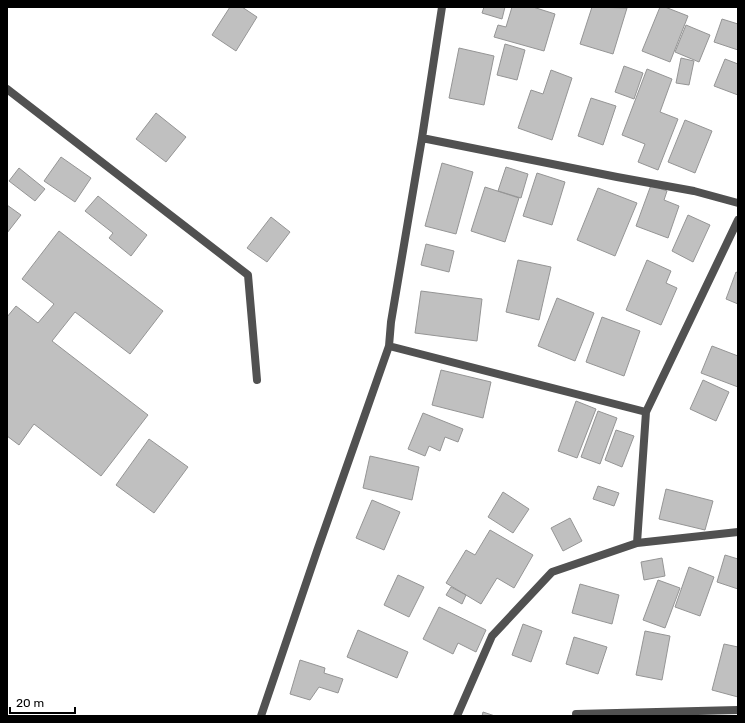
<svg xmlns="http://www.w3.org/2000/svg" width="745" height="723" viewBox="0 0 745 723" font-family="Rubik,sans-serif">
  <style>
    .building { fill: #c0c0c0; stroke: #959595 }
    .lines { fill: none; stroke-linecap: round; stroke-linejoin: round }
    .minor { stroke: #515151; stroke-width: 8 }
  </style>
  <rect width="100%" height="100%" fill="#fff"/>
  <path class="building" d="M 230,7 L 242,7 L 257,17 L 236,51 L 212,35 Z
    M 484,7 L 505,7 L 502,19 L 482,13 Z
    M 512,7 L 533,7 L 555,14 L 544,51 L 494,37 L 498,25 L 506,27 Z
    M 592,7 L 627,8 L 613,54 L 580,44 Z
    M 660,7 L 665,7 L 688,16 L 670,62 L 642,51 Z
    M 722,19 L 738,24 L 738,50 L 714,42 Z
    M 686,25 L 710,35 L 699,62 L 675,52 Z
    M 505,44 L 525,50 L 517,80 L 497,75 Z
    M 459,48 L 494,56 L 484,105 L 449,98 Z
    M 681,58 L 694,61 L 689,85 L 676,83 Z
    M 725,59 L 738,64 L 738,95 L 714,86 Z
    M 624,66 L 643,73 L 634,99 L 615,92 Z
    M 647,69 L 672,79 L 660,112 L 678,119 L 658,170 L 638,162 L 645,144 L 622,135 Z
    M 551,70 L 572,78 L 552,140 L 518,128 L 531,90 L 543,94 Z
    M 591,98 L 616,106 L 603,145 L 578,136 Z
    M 156,113 L 186,137 L 166,162 L 136,139 Z
    M 685,120 L 712,131 L 695,173 L 668,162 Z
    M 61,157 L 91,178 L 75,202 L 44,181 Z
    M 442,163 L 473,172 L 456,234 L 425,226 Z
    M 506,167 L 528,174 L 521,198 L 498,191 Z
    M 19,168 L 45,189 L 35,201 L 9,181 Z
    M 537,173 L 565,182 L 552,225 L 523,216 Z
    M 651,185 L 667,191 L 664,200 L 679,206 L 668,238 L 636,226 Z
    M 485,187 L 519,198 L 505,242 L 471,231 Z
    M 598,188 L 637,203 L 615,256 L 577,240 Z
    M 98,196 L 147,235 L 131,256 L 109,238 L 113,233 L 85,211 Z
    M 7,205 L 21,215 L 7,233 Z
    M 688,215 L 710,225 L 693,262 L 672,251 Z
    M 271,217 L 290,232 L 267,262 L 247,248 Z
    M 59,231 L 163,311 L 130,354 L 75,312 L 52,341 L 148,415 L 101,476 L 34,424 L 19,445 L 7,436 L 7,317 L 16,306 L 38,323 L 54,304 L 22,279 Z
    M 426,244 L 454,251 L 449,272 L 421,265 Z
    M 518,260 L 551,267 L 539,320 L 506,312 Z
    M 647,260 L 671,271 L 666,283 L 677,288 L 661,325 L 626,310 Z
    M 736,272 L 738,273 L 738,304 L 726,299 Z
    M 421,291 L 482,299 L 477,341 L 415,333 Z
    M 557,298 L 594,313 L 575,361 L 538,346 Z
    M 602,317 L 640,331 L 624,376 L 586,362 Z
    M 712,346 L 738,356 L 738,387 L 701,373 Z
    M 441,370 L 491,382 L 483,418 L 432,405 Z
    M 703,380 L 729,392 L 716,421 L 690,409 Z
    M 576,401 L 596,409 L 577,458 L 558,451 Z
    M 598,411 L 617,418 L 600,464 L 581,457 Z
    M 423,413 L 463,429 L 458,442 L 445,437 L 440,451 L 429,446 L 425,456 L 408,449 Z
    M 616,430 L 634,436 L 622,467 L 605,460 Z
    M 149,439 L 188,467 L 154,513 L 116,485 Z
    M 370,456 L 419,467 L 412,500 L 363,488 Z
    M 598,486 L 619,493 L 614,506 L 593,499 Z
    M 666,489 L 713,501 L 705,530 L 659,519 Z
    M 503,492 L 529,509 L 513,533 L 488,517 Z
    M 372,500 L 400,512 L 384,550 L 356,538 Z
    M 570,518 L 582,541 L 563,551 L 551,528 Z
    M 490,530 L 533,555 L 514,588 L 497,578 L 481,604 L 446,583 L 466,550 L 475,555 Z
    M 725,555 L 738,559 L 738,589 L 717,582 Z
    M 662,558 L 665,576 L 644,580 L 641,562 Z
    M 689,567 L 714,577 L 700,616 L 675,607 Z
    M 398,575 L 424,587 L 409,617 L 384,605 Z
    M 658,580 L 680,588 L 665,628 L 643,620 Z
    M 580,584 L 619,595 L 612,624 L 572,613 Z
    M 451,587 L 466,595 L 462,604 L 446,595 Z
    M 439,607 L 486,630 L 476,652 L 458,643 L 453,654 L 423,639 Z
    M 523,624 L 542,631 L 531,662 L 512,655 Z
    M 358,630 L 408,652 L 397,678 L 347,657 Z
    M 645,631 L 670,636 L 662,680 L 636,675 Z
    M 574,637 L 607,647 L 598,674 L 566,664 Z
    M 724,644 L 738,647 L 738,697 L 712,690 Z
    M 300,660 L 325,668 L 324,673 L 343,679 L 338,693 L 319,687 L 310,700 L 290,694 Z
    M 483,712 L 495,716 L 482,716 Z"/>
  <g class="lines">
    <path class="minor" d="M 7,89 L 248,275 L 257,380
      M 422,138 L 617,177 L 694,191 L 738,203
      M 389,346 L 646,412
      M 637,543 L 646,412 L 738,220
      M 576,714 L 738,710
      M 261,716 L 317,551 L 389,346 L 391,322 L 422,138 L 442,7
      M 457,716 L 492,636 L 552,572 L 637,543 L 738,532"/>
  </g>
  <rect width="745" height="723" fill="none" stroke="#000000" stroke-width="16"/>
  <path d="M10 707v6h65v-6" fill="none" stroke="#000000" stroke-width="2"/>
  <text x="16" y="707" font-size="12" fill="#000000" stroke="#ffffff" stroke-width="3" paint-order="stroke">20 m</text>
</svg>
